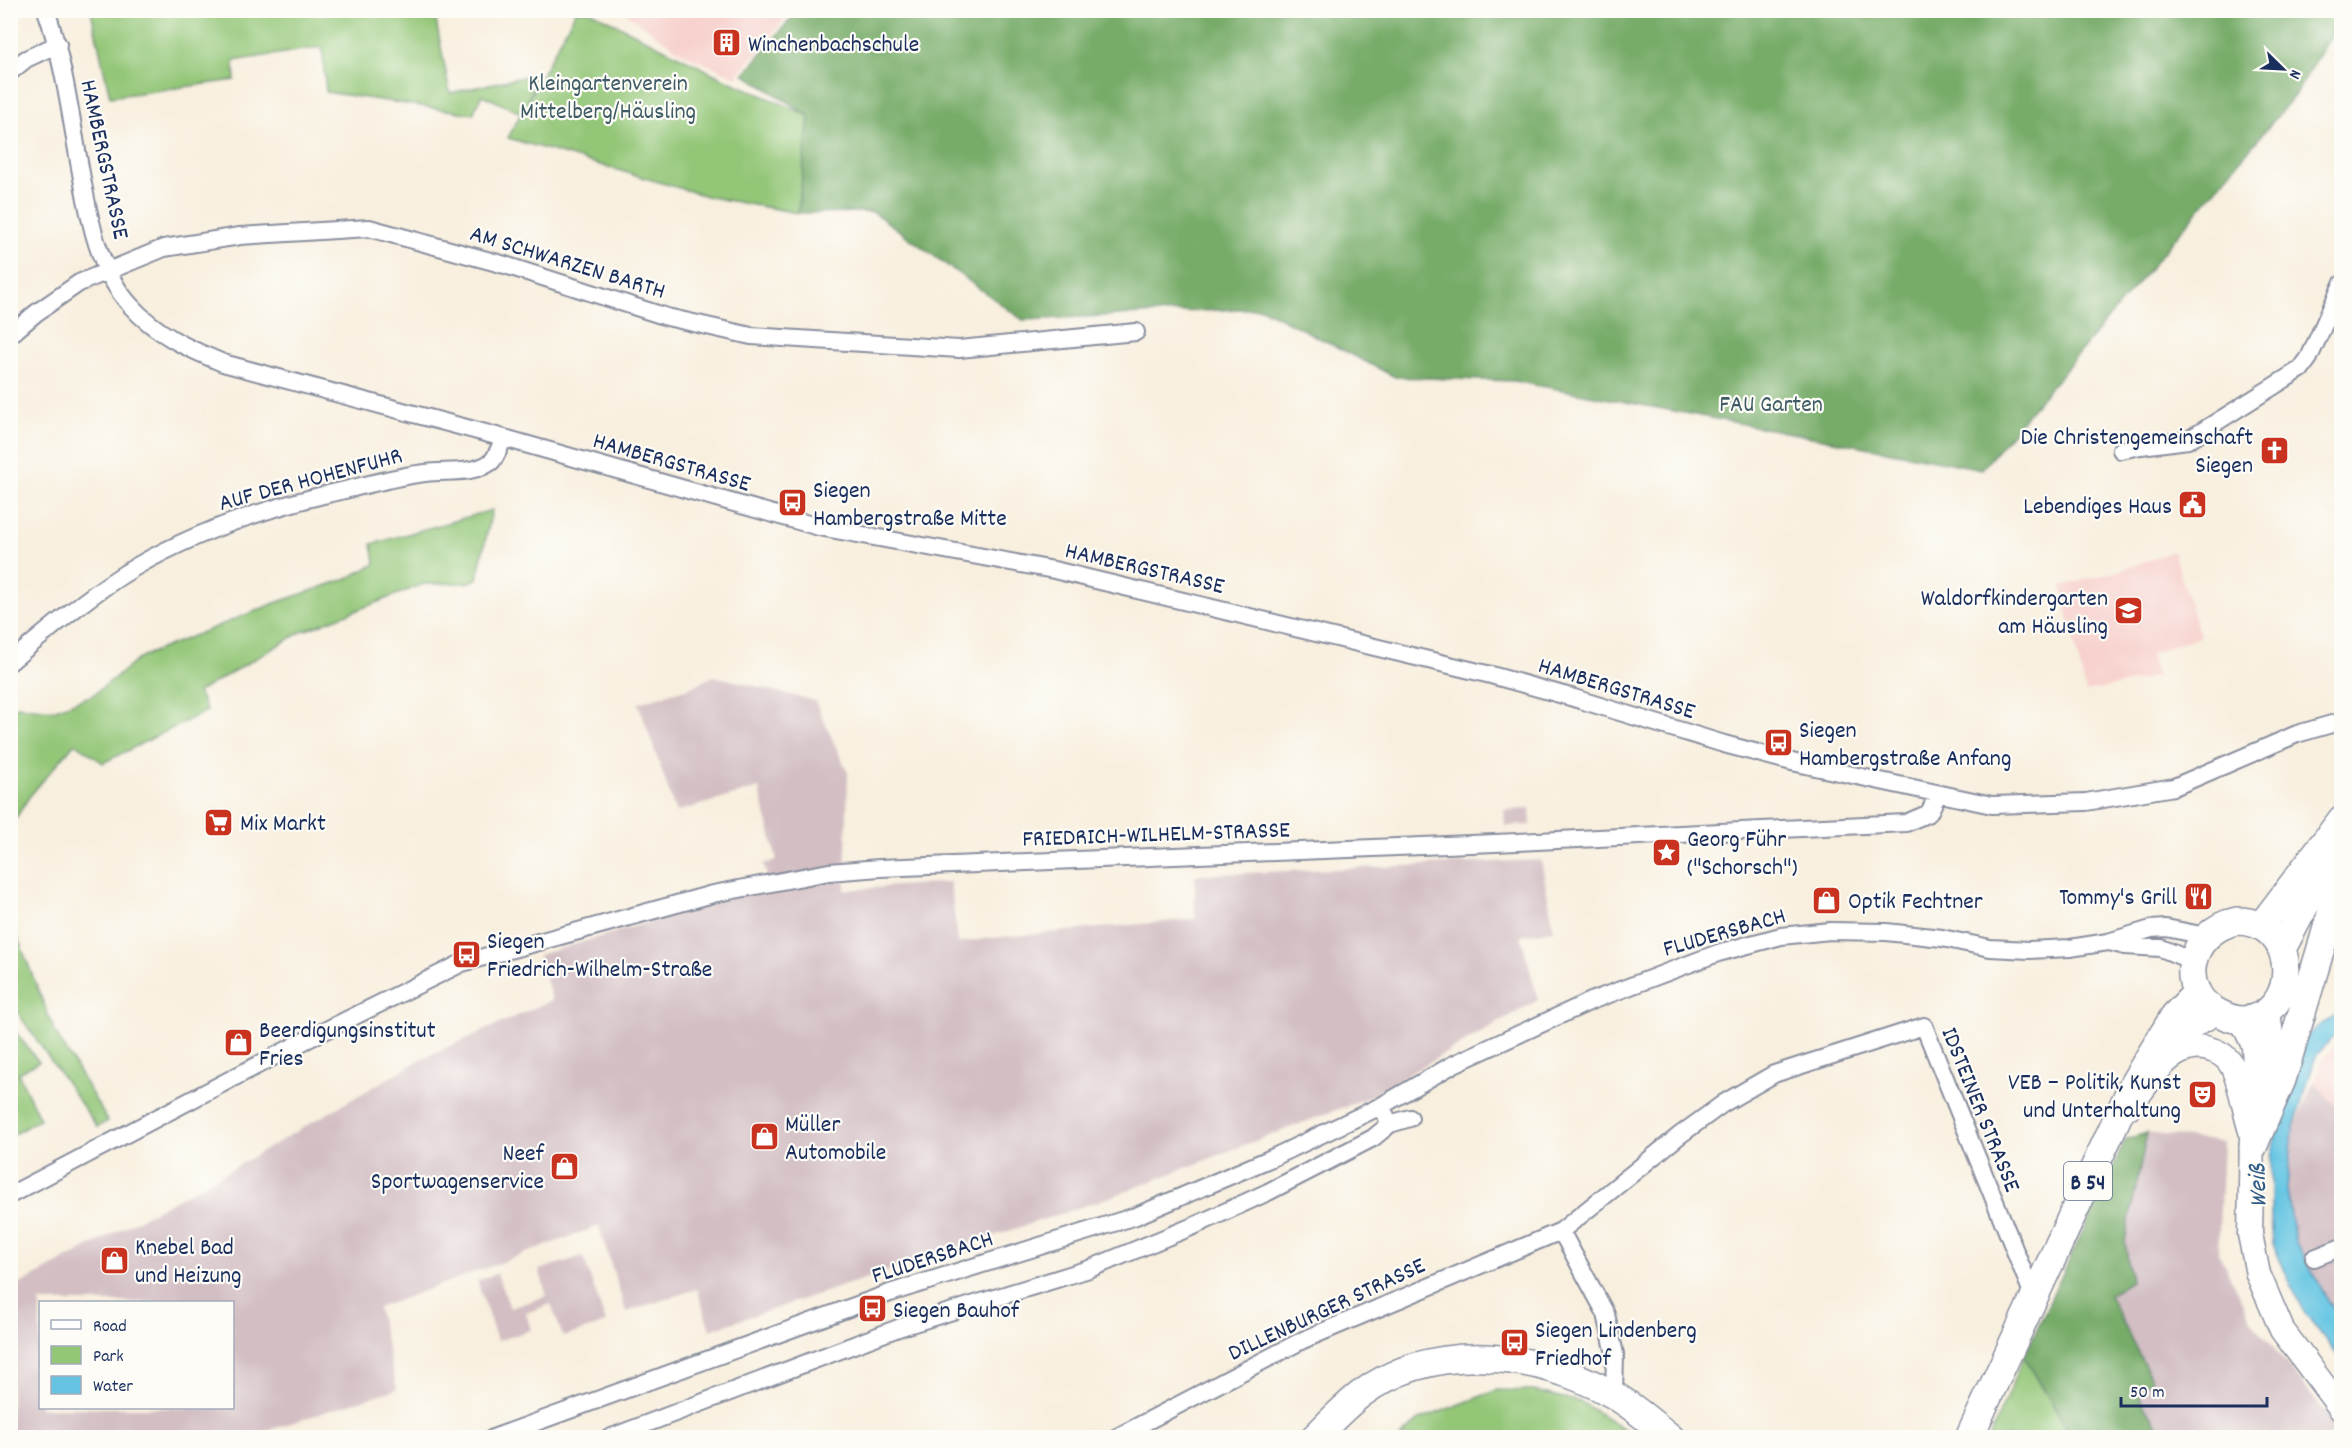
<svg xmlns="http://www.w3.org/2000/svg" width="2352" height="1448" viewBox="0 0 2352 1448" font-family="Dekko,sans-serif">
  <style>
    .built { fill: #f7d0cc }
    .industrial { fill: #d2bec3; fill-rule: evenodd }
    .green { fill: #93c677; stroke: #577a6a; stroke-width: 1.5 }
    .forest { fill: #76ab68; stroke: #486d63; stroke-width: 1.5 }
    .water { fill: #64c4e2; stroke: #407aa0; stroke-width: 1.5 }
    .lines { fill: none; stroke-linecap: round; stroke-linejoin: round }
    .minor-casing { stroke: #8a8f9e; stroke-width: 20 }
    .secondary-casing { stroke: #8a8f9e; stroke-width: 27 }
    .primary-casing { stroke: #8a8f9e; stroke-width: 30 }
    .minor { stroke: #fff; stroke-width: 16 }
    .secondary { stroke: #fff; stroke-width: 24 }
    .primary { stroke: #fff; stroke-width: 27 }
    .labels { text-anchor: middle; stroke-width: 4.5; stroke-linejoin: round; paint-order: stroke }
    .shield { fill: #fdfcf7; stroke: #5f6c8c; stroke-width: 1.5 }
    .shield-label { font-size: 22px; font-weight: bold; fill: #1b2f5e }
    .poi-label { font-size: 24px; fill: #1b2f5e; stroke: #fdfcf7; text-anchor: start }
    .park-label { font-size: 24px; fill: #3f5c66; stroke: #fdfcf7 }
    .street-label { font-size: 24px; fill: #1b2f5e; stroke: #fdfcf7 }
    .water-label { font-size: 26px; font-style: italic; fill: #315c86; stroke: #fdfcf7 }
  </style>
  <rect width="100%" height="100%" fill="#fdfcf7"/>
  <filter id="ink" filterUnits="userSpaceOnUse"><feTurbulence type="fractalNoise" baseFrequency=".0167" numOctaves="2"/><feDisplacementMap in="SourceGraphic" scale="12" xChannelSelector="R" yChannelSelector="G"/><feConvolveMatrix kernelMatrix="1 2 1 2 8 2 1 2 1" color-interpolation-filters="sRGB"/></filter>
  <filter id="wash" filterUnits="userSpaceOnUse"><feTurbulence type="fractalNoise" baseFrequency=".008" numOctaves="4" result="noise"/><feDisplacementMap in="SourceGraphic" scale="24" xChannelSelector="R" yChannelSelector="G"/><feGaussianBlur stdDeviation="1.35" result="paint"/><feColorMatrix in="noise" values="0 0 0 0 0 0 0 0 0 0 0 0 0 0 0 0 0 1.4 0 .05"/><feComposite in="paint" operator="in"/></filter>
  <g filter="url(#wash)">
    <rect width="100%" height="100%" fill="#f8efde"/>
    <path class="built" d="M 623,11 L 792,11 L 736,77 L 682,53 Z
      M 2173,551 L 2200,636 L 2150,654 L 2158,676 L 2086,692 L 2061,586 L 2119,571 Z
      M 2341,1039 L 2341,1112 L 2314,1082 L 2322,1059 Z"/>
    <path class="industrial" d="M 714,676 L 815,701 L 848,773 L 845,890 L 950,882 L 958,943 L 990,938 L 1195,919 L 1195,875 L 1541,860 L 1554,930 L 1521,936 L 1538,1000 L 1367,1098 L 1108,1198 L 710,1330 L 697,1289 L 626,1312 L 599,1226 L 378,1308 L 397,1389 L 247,1437 L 11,1438 L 11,1289 L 232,1169 L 423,1058 L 552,1000 L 539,955 L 770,886 L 763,864 L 777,860 L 759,788 L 676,812 L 638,703 L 689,688 ZM 40,1302 L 232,1302 L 232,1408 L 40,1408 Z
      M 1530,809 L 1531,825 L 1505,826 L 1504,810 Z
      M 2314,1082 L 2341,1111 L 2341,1320 L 2329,1302 L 2295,1241 L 2287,1189 L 2293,1130 Z
      M 2147,1133 L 2223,1142 L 2218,1252 L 2251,1320 L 2341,1432 L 2341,1437 L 2165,1437 L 2135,1391 L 2152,1380 L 2109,1295 L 2131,1281 L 2125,1241 Z
      M 583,1256 L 606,1323 L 563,1337 L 551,1304 L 526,1313 L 531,1330 L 497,1341 L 477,1281 L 497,1273 L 510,1308 L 547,1296 L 539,1270 Z"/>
    <path class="green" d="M 91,11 L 434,11 L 450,93 L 531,75 L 537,79 L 527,102 L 576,11 L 590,11 L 722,78 L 810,116 L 798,213 L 710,197 L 508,138 L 521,113 L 482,95 L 473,114 L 326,92 L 322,47 L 234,61 L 235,80 L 110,97 Z
      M 492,510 L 477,579 L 466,583 L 424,584 L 301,632 L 198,692 L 207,711 L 103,763 L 75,743 L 29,797 L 11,826 L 10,710 L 16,706 L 53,710 L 93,695 L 141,657 L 275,603 L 348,578 L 375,564 L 372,544 Z
      M 11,921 L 55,1032 L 108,1121 L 97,1127 L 11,1003 Z
      M 10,1025 L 39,1062 L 18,1073 L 40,1119 L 11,1136 Z
      M 2024,1356 L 2072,1437 L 1989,1438 Z
      M 1497,1390 L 1534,1391 L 1581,1402 L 1637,1437 L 1400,1437 L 1419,1420 Z"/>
    <path class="forest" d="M 798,10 L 2341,10 L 2342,18 L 2295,95 L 1982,469 L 1514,381 L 1395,377 L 1261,308 L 1023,320 L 873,212 L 798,213 L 809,116 L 744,74 Z
      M 2147,1133 L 2125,1241 L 2131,1281 L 2109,1295 L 2152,1380 L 2136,1391 L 2165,1437 L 2072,1437 L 2024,1356 L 2126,1139 Z"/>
    <path class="water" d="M 2341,1011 L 2341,1032 L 2331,1039 L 2316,1056 L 2293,1130 L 2287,1189 L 2295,1241 L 2329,1302 L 2341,1320 L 2341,1360 L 2302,1309 L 2273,1244 L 2271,1216 L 2271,1157 L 2281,1107 L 2299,1041 Z"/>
  </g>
  <g filter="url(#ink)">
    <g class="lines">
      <defs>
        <path id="minor" d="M 46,10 C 63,59 70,111 79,162 C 88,211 96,268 131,306 C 156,334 189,349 223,363 L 504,438 L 819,527 L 1054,570 L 1491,675 L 1574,698 L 1724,744 L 1792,762 L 1992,805 L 2086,802 L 2174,787 L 2297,734 L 2342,721
          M 10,72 L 26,59 L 58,44
          M 10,335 L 36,313 L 79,283 L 164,248 L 240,236 L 369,228 L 505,265 L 667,317 L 751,336 L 959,349 L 1136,332
          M 2121,450 L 2141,446 L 2188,440 L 2301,369 L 2309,358 L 2342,284
          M 10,662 C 51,628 91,593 137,566 C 201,529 272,506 345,490 C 371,484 398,476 425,473 C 446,470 472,475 491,462 C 497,457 500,445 504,438
          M 2109,942 L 2125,946 L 2161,948 L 2192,961
          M 1390,1124 L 1410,1118
          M 10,1195 L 294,1046 L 462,963 L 713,894 L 829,872 L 880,868 L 1495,843 L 1906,823 L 1929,813 L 1938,794
          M 1561,1231 L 1606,1314 L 1615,1354 L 1614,1395
          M 2314,1258 L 2342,1247
          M 493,1438 L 890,1293 L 1136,1216 L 1274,1157 L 1381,1106 L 1454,1064 L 1591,1001 L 1718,953 L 1781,936 L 1830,931 L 1886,932 L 1942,938 L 1990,948 L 2029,950 L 2070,948 L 2108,942 L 2151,929 L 2166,928 L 2206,936
          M 609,1438 L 901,1327 L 1089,1269 L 1196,1225 L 1268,1192 L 1373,1138 L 1390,1124 L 1381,1106
          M 1115,1438 L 1303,1340 L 1561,1231 L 1680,1135 L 1724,1103 L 1774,1074 L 1924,1026 L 2034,1298"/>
        <path id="secondary" d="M 2268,1009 L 2273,1055 L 2252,1135 L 2250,1234 L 2258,1274 L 2282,1330 L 2342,1410
          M 2242,1020 L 2254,1046 L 2256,1091
          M 2130,1106 C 2150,1081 2174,1036 2212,1050 C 2221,1053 2229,1059 2233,1068 C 2242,1087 2244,1110 2251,1131"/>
        <path id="primary" d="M 2237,921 C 2300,920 2302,1016 2243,1020 C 2235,1020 2227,1017 2221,1014 C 2174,993 2187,931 2237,921 Z
          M 2261,926 L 2342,819
          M 2282,949 L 2332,855
          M 2162,1049 L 2186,1028 L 2215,1011
          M 2253,1147 L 2282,1080 L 2342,877
          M 1314,1438 C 1329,1423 1344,1407 1361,1394 C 1434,1340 1538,1352 1612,1394 C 1633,1406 1652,1423 1671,1438
          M 1969,1438 L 2133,1084 L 2174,1016 L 2197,992"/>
      </defs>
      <use href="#minor" class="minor-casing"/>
      <use href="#secondary" class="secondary-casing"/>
      <use href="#primary" class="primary-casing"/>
      <use href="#minor" class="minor"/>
      <use href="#secondary" class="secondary"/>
      <use href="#primary" class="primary"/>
    </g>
  </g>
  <defs>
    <symbol id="building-square" viewBox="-11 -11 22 22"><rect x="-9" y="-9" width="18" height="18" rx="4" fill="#c8321e" stroke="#fdfcf7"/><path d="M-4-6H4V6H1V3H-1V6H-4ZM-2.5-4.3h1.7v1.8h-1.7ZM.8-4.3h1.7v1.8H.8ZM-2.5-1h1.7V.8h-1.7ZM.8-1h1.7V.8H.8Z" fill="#fff"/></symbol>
    <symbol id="church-square" viewBox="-11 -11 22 22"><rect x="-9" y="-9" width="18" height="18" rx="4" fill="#c8321e" stroke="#fdfcf7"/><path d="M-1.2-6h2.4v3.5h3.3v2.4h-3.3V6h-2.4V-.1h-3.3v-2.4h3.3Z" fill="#fff"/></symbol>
    <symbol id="bus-square" viewBox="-11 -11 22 22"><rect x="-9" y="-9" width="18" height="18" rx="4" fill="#c8321e" stroke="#fdfcf7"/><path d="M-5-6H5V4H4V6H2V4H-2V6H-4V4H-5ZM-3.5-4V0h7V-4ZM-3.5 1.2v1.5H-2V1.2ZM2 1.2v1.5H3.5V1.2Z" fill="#fff"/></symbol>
    <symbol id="civic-square" viewBox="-11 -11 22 22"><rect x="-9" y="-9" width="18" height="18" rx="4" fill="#c8321e" stroke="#fdfcf7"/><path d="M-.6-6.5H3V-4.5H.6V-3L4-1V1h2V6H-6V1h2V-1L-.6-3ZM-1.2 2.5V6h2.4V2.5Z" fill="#fff"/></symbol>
    <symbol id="school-square" viewBox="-11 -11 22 22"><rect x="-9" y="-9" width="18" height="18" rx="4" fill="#c8321e" stroke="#fdfcf7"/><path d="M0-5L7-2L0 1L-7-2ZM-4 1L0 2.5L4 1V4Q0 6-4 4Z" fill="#fff"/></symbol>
    <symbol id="supermarket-square" viewBox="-11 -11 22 22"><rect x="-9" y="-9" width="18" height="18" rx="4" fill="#c8321e" stroke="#fdfcf7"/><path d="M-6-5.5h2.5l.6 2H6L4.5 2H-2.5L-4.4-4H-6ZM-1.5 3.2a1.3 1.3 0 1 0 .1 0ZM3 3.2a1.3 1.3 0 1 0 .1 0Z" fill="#fff"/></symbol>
    <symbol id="sight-square" viewBox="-11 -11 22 22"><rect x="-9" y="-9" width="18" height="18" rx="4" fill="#c8321e" stroke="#fdfcf7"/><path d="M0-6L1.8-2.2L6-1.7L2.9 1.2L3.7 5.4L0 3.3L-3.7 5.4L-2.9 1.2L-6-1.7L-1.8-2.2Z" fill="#fff"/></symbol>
    <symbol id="restaurant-square" viewBox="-11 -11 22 22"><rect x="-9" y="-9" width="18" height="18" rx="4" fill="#c8321e" stroke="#fdfcf7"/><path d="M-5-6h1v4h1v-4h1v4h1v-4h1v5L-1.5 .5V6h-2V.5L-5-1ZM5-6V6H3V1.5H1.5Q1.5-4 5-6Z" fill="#fff"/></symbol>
    <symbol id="shop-square" viewBox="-11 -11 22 22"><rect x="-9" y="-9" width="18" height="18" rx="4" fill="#c8321e" stroke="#fdfcf7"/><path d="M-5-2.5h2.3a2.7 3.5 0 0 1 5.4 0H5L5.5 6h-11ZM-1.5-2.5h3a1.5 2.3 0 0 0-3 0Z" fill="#fff"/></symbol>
    <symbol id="theatre-square" viewBox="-11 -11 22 22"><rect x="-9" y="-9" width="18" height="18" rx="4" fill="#c8321e" stroke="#fdfcf7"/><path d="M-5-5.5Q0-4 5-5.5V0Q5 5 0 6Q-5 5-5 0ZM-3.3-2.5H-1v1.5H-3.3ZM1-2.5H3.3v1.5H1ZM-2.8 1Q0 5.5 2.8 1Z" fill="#fff"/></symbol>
  </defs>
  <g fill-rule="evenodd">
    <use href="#building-square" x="710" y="26" width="33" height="33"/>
    <use href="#church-square" x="2258" y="434" width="33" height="33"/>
    <use href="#bus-square" x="776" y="486" width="33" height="33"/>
    <use href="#civic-square" x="2176" y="488" width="33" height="33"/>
    <use href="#school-square" x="2112" y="594" width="33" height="33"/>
    <use href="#bus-square" x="1762" y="726" width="33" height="33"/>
    <use href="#supermarket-square" x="202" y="806" width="33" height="33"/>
    <use href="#sight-square" x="1650" y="836" width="33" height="33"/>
    <use href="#restaurant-square" x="2182" y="880" width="33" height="33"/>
    <use href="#shop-square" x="1810" y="884" width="33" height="33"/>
    <use href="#bus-square" x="450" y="938" width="33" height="33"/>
    <use href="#shop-square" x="222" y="1026" width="33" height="33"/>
    <use href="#theatre-square" x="2186" y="1078" width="33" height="33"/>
    <use href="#shop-square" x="748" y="1120" width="33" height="33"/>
    <use href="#shop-square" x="548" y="1150" width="33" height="33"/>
    <use href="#shop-square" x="98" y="1244" width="33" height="33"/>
    <use href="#bus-square" x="856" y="1292" width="33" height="33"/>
    <use href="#bus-square" x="1498" y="1326" width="33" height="33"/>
  </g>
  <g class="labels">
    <rect class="shield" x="2064" y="1162" width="48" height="38" rx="4.5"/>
    <g class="shield-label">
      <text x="2088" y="1189">B 54</text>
    </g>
    <g class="poi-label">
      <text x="748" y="51">Winchenbachschule</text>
      <text x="2253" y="444" text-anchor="end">Die Christengemeinschaft<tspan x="2253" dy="28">Siegen</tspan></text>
      <text x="813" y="497">Siegen<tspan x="813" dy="28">Hambergstraße Mitte</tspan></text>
      <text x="2172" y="513" text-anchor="end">Lebendiges Haus</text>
      <text x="2108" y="605" text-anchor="end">Waldorfkindergarten<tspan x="2108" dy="28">am Häusling</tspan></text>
      <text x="1799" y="737">Siegen<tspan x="1799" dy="28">Hambergstraße Anfang</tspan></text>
      <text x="240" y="830">Mix Markt</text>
      <text x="1687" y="846">Georg Führ<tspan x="1687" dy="28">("Schorsch")</tspan></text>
      <text x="2177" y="904" text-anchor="end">Tommy's Grill</text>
      <text x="1848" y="908">Optik Fechtner</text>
      <text x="487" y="948">Siegen<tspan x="487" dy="28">Friedrich-Wilhelm-Straße</tspan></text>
      <text x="259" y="1037">Beerdigungsinstitut<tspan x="259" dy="28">Fries</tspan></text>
      <text x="2181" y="1089" text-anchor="end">VEB – Politik, Kunst<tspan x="2181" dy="28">und Unterhaltung</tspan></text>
      <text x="785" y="1131">Müller<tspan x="785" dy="28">Automobile</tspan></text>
      <text x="544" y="1160" text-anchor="end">Neef<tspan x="544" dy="28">Sportwagenservice</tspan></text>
      <text x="135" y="1254">Knebel Bad<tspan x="135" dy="28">und Heizung</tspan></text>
      <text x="893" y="1317">Siegen Bauhof</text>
      <text x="1535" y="1337">Siegen Lindenberg<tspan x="1535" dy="28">Friedhof</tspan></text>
    </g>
    <g class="park-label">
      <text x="608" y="90">Kleingartenverein<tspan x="608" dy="28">Mittelberg/Häusling</tspan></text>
      <text x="1771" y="411">FAU Garten</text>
    </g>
    <g class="street-label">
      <text transform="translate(106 159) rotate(78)" y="8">HAMBERGSTRASSE</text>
      <text transform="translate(568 261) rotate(17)" y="8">AM SCHWARZEN BARTH</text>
      <text transform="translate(672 461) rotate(16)" y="8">HAMBERGSTRASSE</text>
      <text transform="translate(310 478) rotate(-15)" y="8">AUF DER HOHENFUHR</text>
      <text transform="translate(1145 567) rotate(13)" y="8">HAMBERGSTRASSE</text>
      <text transform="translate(1617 687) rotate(17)" y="8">HAMBERGSTRASSE</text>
      <text transform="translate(1156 833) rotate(-2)" y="8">FRIEDRICH-WILHELM-STRASSE</text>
      <text transform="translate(1724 931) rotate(-16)" y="8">FLUDERSBACH</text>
      <text transform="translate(1982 1109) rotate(68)" y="8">IDSTEINER STRASSE</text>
      <text transform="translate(932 1256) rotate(-18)" y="8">FLUDERSBACH</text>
      <text transform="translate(1326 1308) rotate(-25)" y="8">DILLENBURGER STRASSE</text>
    </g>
    <g class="water-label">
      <text transform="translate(2256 1186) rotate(-92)" y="9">Weiß</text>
    </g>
  </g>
  <rect width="2352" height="1448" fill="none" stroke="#fdfcf7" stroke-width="36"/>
  <rect x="39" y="1301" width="195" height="108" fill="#fdfcf7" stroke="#a3aaba" stroke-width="1.5"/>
  <rect x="51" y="1320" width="30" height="9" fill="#ffffff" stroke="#a3aaba" stroke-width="1.5"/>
  <text x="93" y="1331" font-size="18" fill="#1b2f5e">Road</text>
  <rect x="51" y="1346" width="30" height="18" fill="#93c677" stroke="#a3aaba" stroke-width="1.5"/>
  <text x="93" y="1361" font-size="18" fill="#1b2f5e">Park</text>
  <rect x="51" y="1376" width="30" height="18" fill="#64c4e2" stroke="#a3aaba" stroke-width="1.5"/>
  <text x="93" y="1391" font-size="18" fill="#1b2f5e">Water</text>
  <g transform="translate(2283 69) rotate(114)" stroke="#fdfcf7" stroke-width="4.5" paint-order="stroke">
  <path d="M0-4.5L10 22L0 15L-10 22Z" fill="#1b2f5e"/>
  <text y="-9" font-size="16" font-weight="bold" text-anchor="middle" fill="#1b2f5e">N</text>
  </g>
  <path d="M2121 1397v9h146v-9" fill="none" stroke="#1b2f5e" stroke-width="3"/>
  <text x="2130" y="1397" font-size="18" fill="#1b2f5e" stroke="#fdfcf7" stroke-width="4.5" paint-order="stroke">50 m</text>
</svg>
